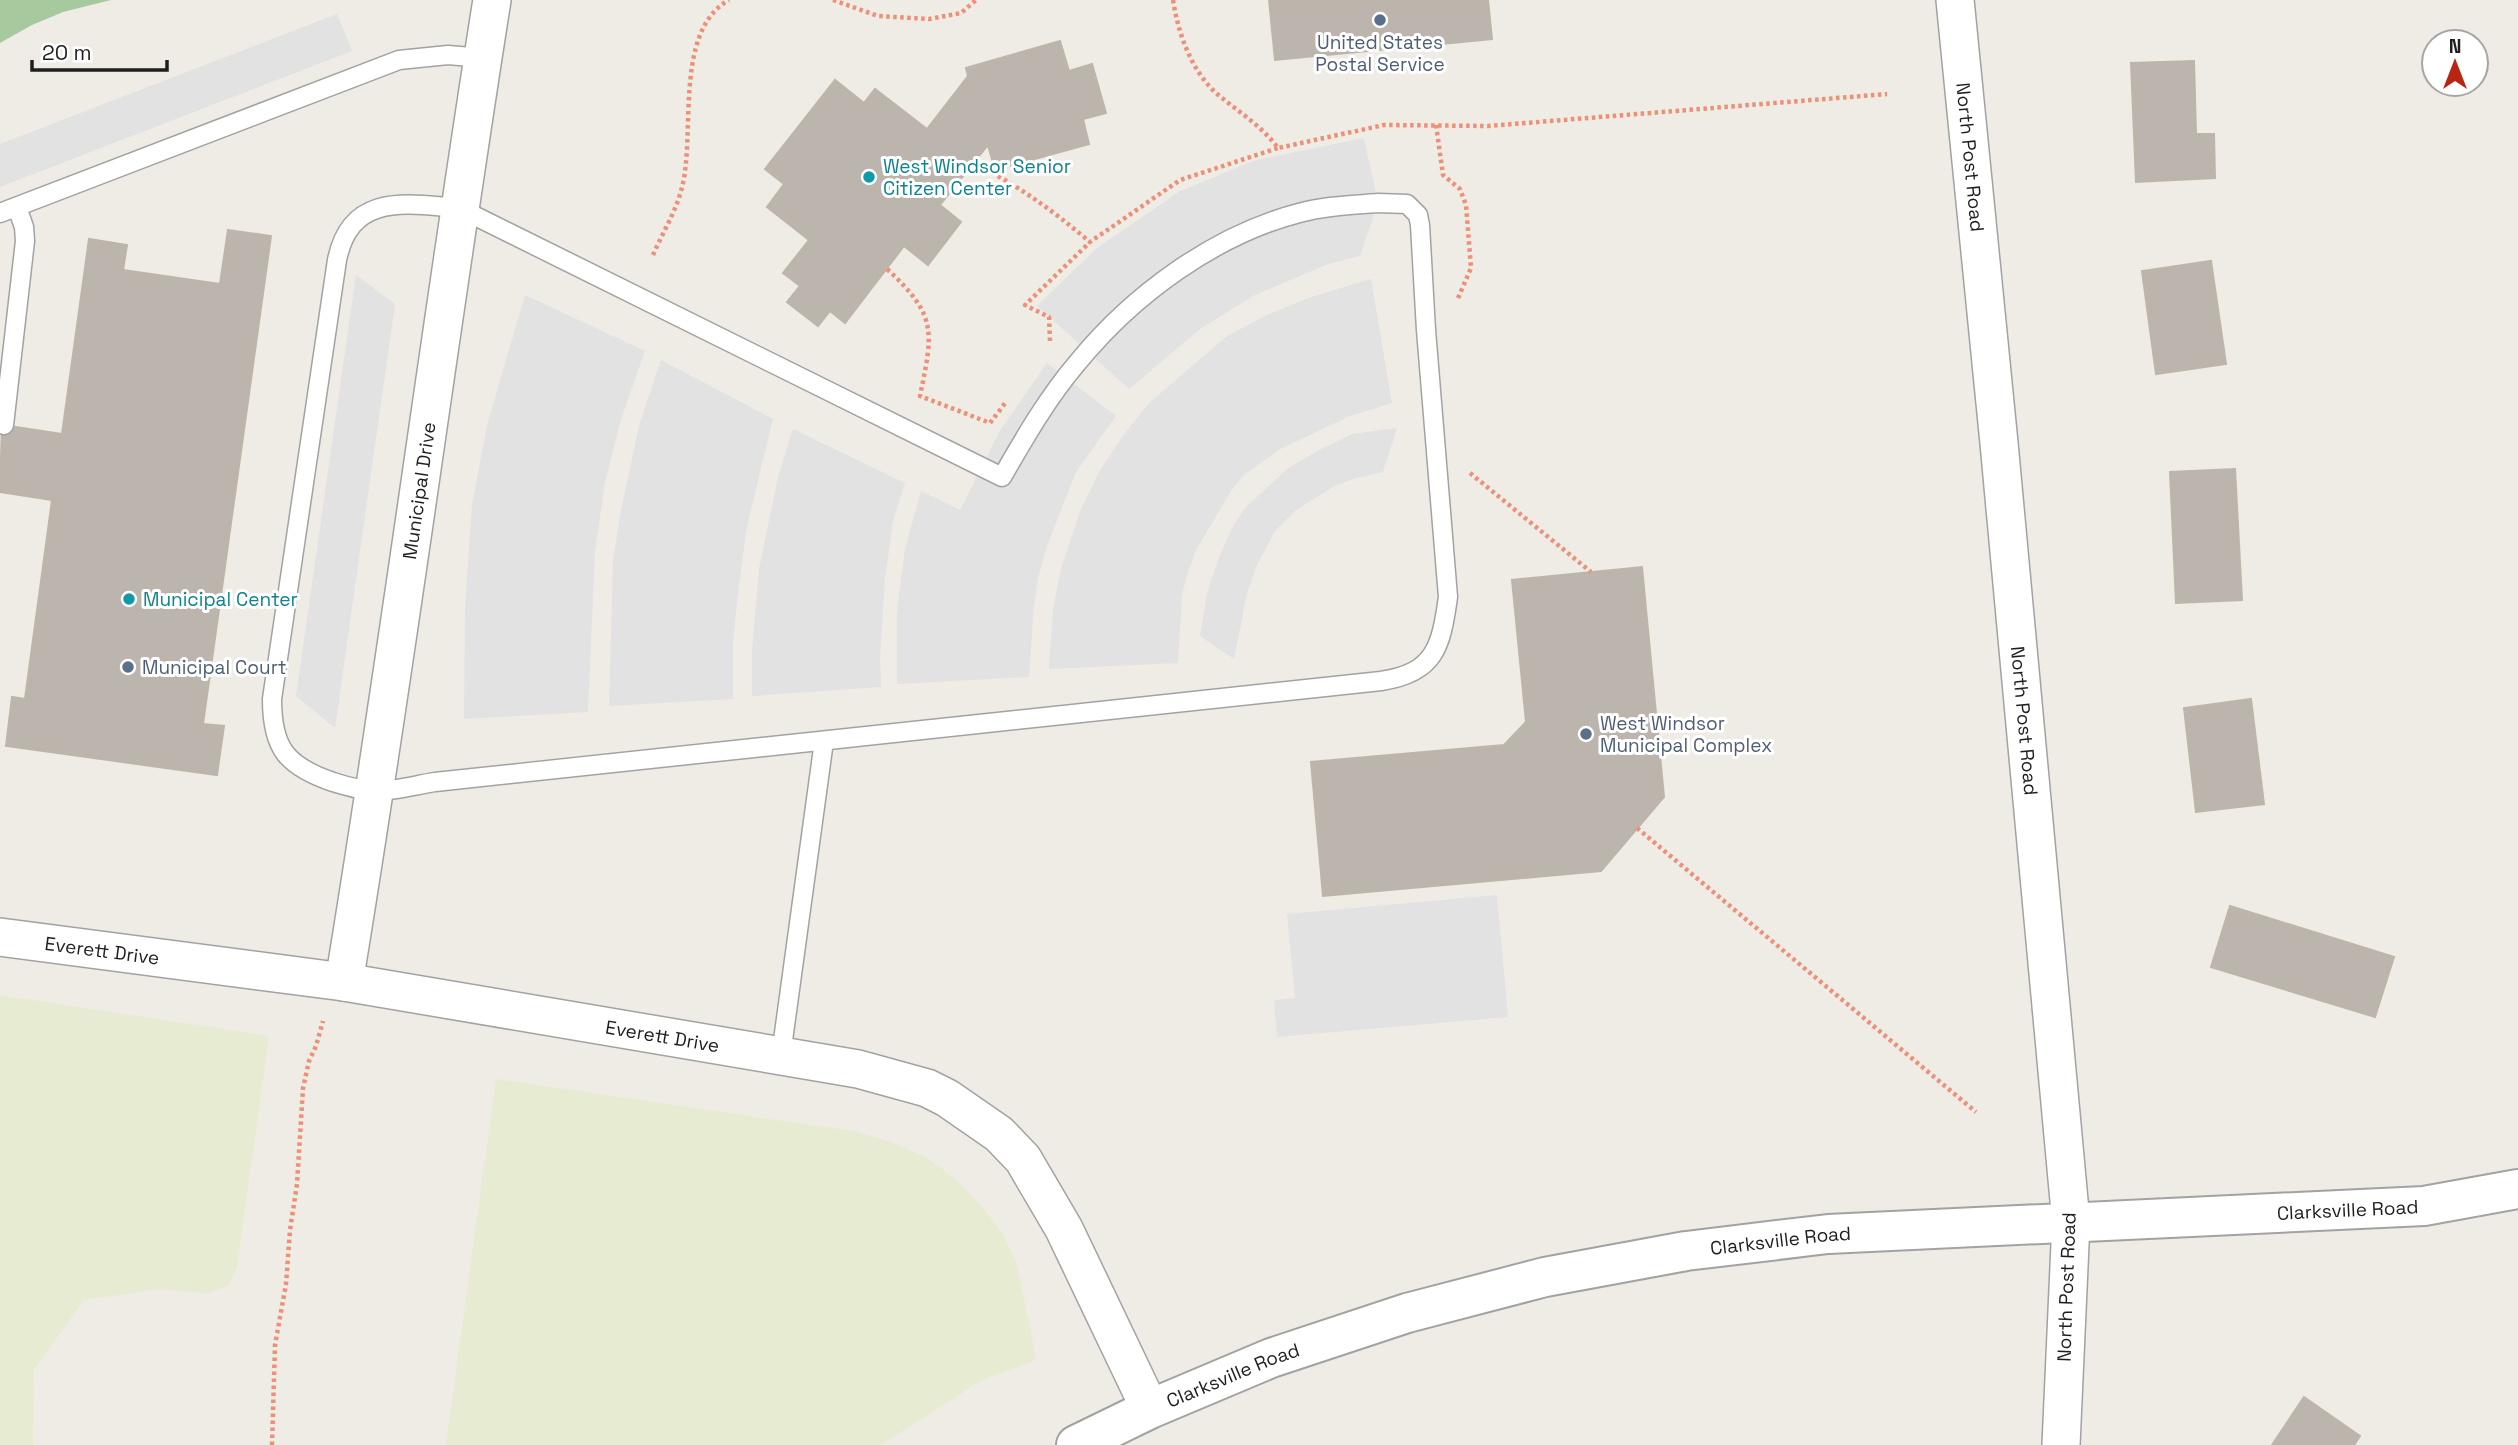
<svg xmlns="http://www.w3.org/2000/svg" width="2518" height="1445" viewBox="0 0 2518 1445" font-family="'Space Grotesk',sans-serif">
  <style>
    .farmland { fill: #e7ebd2 }
    .forest { fill: #a6ca9e }
    .parking { fill: #e2e2e2 }
    .building { fill: #bbb5ae; stroke: #beb5a9; stroke-width: 2 }
    .lines { fill: none; stroke-linecap: round; stroke-linejoin: round }
    .service-casing { stroke: #a2a2a2; stroke-width: 21 }
    .minor-casing { stroke: #a2a2a2; stroke-width: 40 }
    .tertiary-casing { stroke: #a2a2a2; stroke-width: 42 }
    .path { stroke: #ed9077; stroke-width: 4.5; stroke-dasharray: 3.5 3.5; stroke-linecap: butt }
    .service { stroke: #fff; stroke-width: 18 }
    .minor { stroke: #fff; stroke-width: 37 }
    .tertiary { stroke: #fff; stroke-width: 38 }
    .service-dot { fill: #5c6f8a; stroke: #fff; stroke-width: 2.5 }
    .culture-dot { fill: #0f9aa8; stroke: #fff; stroke-width: 2.5 }
    .labels { text-anchor: middle; stroke-width: 6; stroke-linejoin: round; paint-order: stroke }
    .service-label { font-size: 19px; fill: #4e5e75; stroke: #fff; text-anchor: start }
    .street-label { font-size: 19px; fill: #1e1e1e; stroke: #fff }
    .culture-label { font-size: 19px; fill: #0d838f; stroke: #fff; text-anchor: start }
  </style>
  <rect width="100%" height="100%" fill="#eeece5"/>
  <path class="farmland" d="M 0,995 L 269,1036 L 237,1267 L 229,1285 L 209,1293 L 153,1290 L 84,1300 L 34,1370 L 33,1445 L 0,1445 Z
    M 496,1079 L 853,1131 L 892,1142 L 926,1157 L 958,1181 L 985,1210 L 1003,1235 L 1016,1261 L 1036,1356 L 1033,1361 L 1021,1366 L 982,1380 L 881,1445 L 446,1445 Z"/>
  <path class="forest" d="M 0,0 L 111,0 L 63,12 L 32,25 L 0,43 Z"/>
  <path class="parking" d="M 337,14 L 352,51 L 0,187 L 0,144 Z
    M 1364,138 L 1378,203 L 1360,256 L 1328,264 L 1255,295 L 1200,329 L 1129,389 L 1037,306 L 1097,248 L 1180,191 L 1256,160 Z
    M 356,275 L 395,304 L 335,728 L 296,696 Z
    M 1371,279 L 1392,403 L 1350,416 L 1278,450 L 1244,475 L 1231,491 L 1196,550 L 1188,572 L 1182,595 L 1178,663 L 1049,669 L 1053,609 L 1061,569 L 1081,509 L 1099,472 L 1122,437 L 1149,403 L 1227,336 L 1267,315 L 1311,297 Z
    M 525,295 L 645,351 L 621,419 L 605,483 L 595,551 L 588,712 L 464,719 L 465,606 L 472,505 L 487,425 Z
    M 661,360 L 773,419 L 747,526 L 739,584 L 733,643 L 733,699 L 609,706 L 613,560 L 621,510 L 640,422 Z
    M 1047,363 L 1116,416 L 1076,472 L 1047,546 L 1038,578 L 1034,606 L 1029,677 L 897,684 L 897,614 L 901,578 L 905,549 L 921,491 L 960,510 L 999,432 Z
    M 1397,428 L 1383,472 L 1356,478 L 1333,487 L 1296,510 L 1275,531 L 1257,565 L 1247,593 L 1234,659 L 1200,636 L 1207,593 L 1219,557 L 1234,524 L 1246,507 L 1287,469 L 1319,450 L 1352,434 Z
    M 793,429 L 905,483 L 893,521 L 885,579 L 880,657 L 881,687 L 752,696 L 752,650 L 759,569 L 778,477 Z
    M 1497,895 L 1508,1017 L 1277,1037 L 1274,1000 L 1295,998 L 1287,914 Z"/>
  <path class="building" d="M 1269,0 L 1488,0 L 1492,39 L 1275,60 Z
    M 1060,41 L 1069,71 L 1092,64 L 1106,113 L 1083,119 L 1089,144 L 995,170 L 988,145 L 940,205 L 961,222 L 928,265 L 904,246 L 845,323 L 830,311 L 818,326 L 787,302 L 800,286 L 783,273 L 809,240 L 767,207 L 784,184 L 765,169 L 835,80 L 864,103 L 875,89 L 927,129 L 968,76 L 966,68 Z
    M 2194,61 L 2196,134 L 2214,134 L 2215,178 L 2136,182 L 2131,63 Z
    M 228,230 L 271,236 L 203,724 L 224,726 L 217,775 L 6,746 L 12,697 L 25,699 L 52,500 L 0,492 L 2,425 L 62,434 L 89,239 L 127,245 L 123,270 L 220,284 Z
    M 2211,261 L 2226,364 L 2156,374 L 2142,271 Z
    M 2235,469 L 2242,600 L 2176,603 L 2170,472 Z
    M 1642,567 L 1664,797 L 1601,871 L 1323,896 L 1311,762 L 1504,745 L 1526,722 L 1512,580 Z
    M 2251,699 L 2264,804 L 2196,812 L 2184,708 Z
    M 2230,906 L 2394,957 L 2375,1017 L 2211,967 Z
    M 2304,1397 L 2360,1436 L 2354,1445 L 2272,1445 Z"/>
  <g class="lines">
    <defs>
      <path id="service" d="M 1378,203 L 1407,204 L 1418,215 L 1420,225 L 1426,330 L 1448,597 C 1441,647 1435,673 1381,681 L 435,782 C 416,785 395,791 376,791 C 362,791 346,786 333,782 C 286,766 272,748 272,699 L 337,260 C 351,192 406,204 459,208 L 1002,477 C 1025,437 1048,397 1078,362 C 1133,295 1214,235 1299,213 C 1325,206 1352,205 1378,203 Z
        M 0,213 L 399,60 L 448,55 L 483,58
        M 4,425 L 25,241 L 24,227 L 17,207
        M 781,1055 L 824,741"/>
      <g id="minor">
        <path id="s1" d="M 1955,0 L 1999,443 L 2071,1222 L 2061,1445"/>
        <path id="s2" d="M 0,937 L 344,982 L 858,1069 L 927,1088 L 947,1098 L 999,1134 L 1023,1159 L 1064,1229 L 1150,1409"/>
        <path id="s3" d="M 344,982 C 398,656 440,327 492,0"/>
      </g>
      <g id="tertiary">
        <path id="s4" d="M 1076,1445 L 1150,1409 L 1271,1358 L 1407,1313 L 1545,1277 L 1686,1251 L 1828,1234 L 2424,1206 L 2518,1189"/>
      </g>
    </defs>
    <use href="#service" class="service-casing"/>
    <use href="#minor" class="minor-casing"/>
    <use href="#tertiary" class="tertiary-casing"/>
    <path class="path" d="M 833,0 L 878,16 L 929,19 L 961,13 L 976,0
      M 1173,0 C 1178,33 1191,70 1216,93 C 1237,111 1261,125 1278,148 L 1384,125 L 1488,126 L 1887,94
      M 1436,125 L 1443,175 L 1460,189 L 1466,205 L 1471,268 L 1458,298
      M 973,163 C 1018,185 1052,210 1090,242 L 1180,180 L 1278,148
      M 653,255 C 662,234 675,213 681,191 C 697,138 672,32 729,0
      M 887,269 C 938,316 933,332 920,396 L 990,423 L 1006,402
      M 1050,341 L 1049,317 L 1025,305 L 1090,242
      M 1470,473 L 1591,572
      M 1637,828 L 1976,1112
      M 272,1445 L 275,1345 L 286,1284 L 290,1230 L 297,1184 L 303,1088 L 309,1061 L 316,1046 L 323,1021"/>
    <use href="#service" class="service"/>
    <use href="#minor" class="minor"/>
    <use href="#tertiary" class="tertiary"/>
  </g>
  <g class="service-dot">
    <circle cx="1380" cy="20" r="7"/>
    <circle cx="128" cy="667" r="7"/>
    <circle cx="1586" cy="734" r="7"/>
  </g>
  <g class="culture-dot">
    <circle cx="869" cy="177" r="7"/>
    <circle cx="129" cy="599" r="7"/>
  </g>
  <g class="labels">
    <g class="service-label">
      <text x="1380" y="49" text-anchor="middle">United States<tspan x="1380" dy="22">Postal Service</tspan></text>
      <text x="142" y="674">Municipal Court</text>
      <text x="1600" y="730">West Windsor<tspan x="1600" dy="22">Municipal Complex</tspan></text>
    </g>
    <g class="street-label">
      <text dy="7" stroke="none"><textPath href="#s1" startOffset="158">North Post Road</textPath></text>
      <text dy="7" stroke="none"><textPath href="#s3" startOffset="497">Municipal Drive</textPath></text>
      <text dy="7" stroke="none"><textPath href="#s1" startOffset="724">North Post Road</textPath></text>
      <text dy="7" stroke="none"><textPath href="#s2" startOffset="103">Everett Drive</textPath></text>
      <text dy="7" stroke="none"><textPath href="#s2" startOffset="670">Everett Drive</textPath></text>
      <text dy="7" stroke="none"><textPath href="#s4" startOffset="1306">Clarksville Road</textPath></text>
      <text dy="7" stroke="none"><textPath href="#s4" startOffset="738">Clarksville Road</textPath></text>
      <text transform="translate(2066 1287) rotate(-88)" y="7">North Post Road</text>
      <text dy="7" stroke="none"><textPath href="#s4" startOffset="172">Clarksville Road</textPath></text>
    </g>
    <g class="culture-label">
      <text x="883" y="173">West Windsor Senior<tspan x="883" dy="22">Citizen Center</tspan></text>
      <text x="143" y="606">Municipal Center</text>
    </g>
  </g>
  <g transform="translate(2455 63)"><circle r="33" fill="#ffffff" stroke="#a5a5a5" stroke-width="2"/>
  <path d="M0-5L12 26L0 18L-12 26Z" fill="#ba2412"/>
  <text y="-10" font-size="19" font-weight="bold" text-anchor="middle" fill="#1e1e1e">N</text>
  </g>
  <path d="M32 60v10h135v-10" fill="none" stroke="#1e1e1e" stroke-width="3.5"/>
  <text x="42" y="60" font-size="21" fill="#1e1e1e" stroke="#ffffff" stroke-width="5" paint-order="stroke">20 m</text>
</svg>
